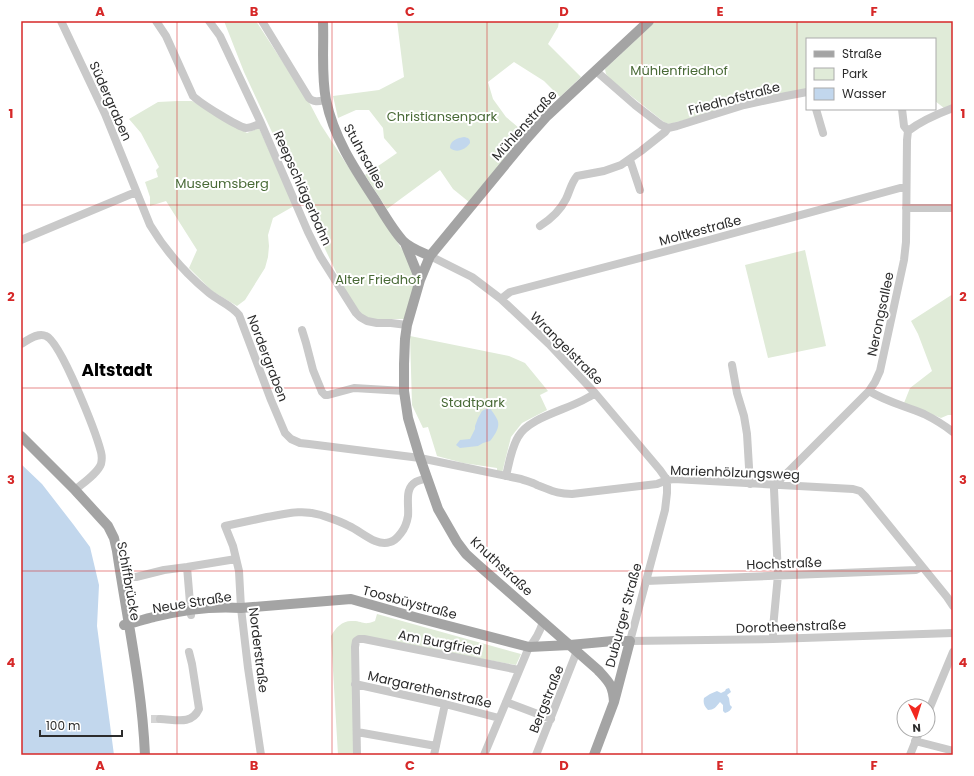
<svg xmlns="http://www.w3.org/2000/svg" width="974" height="776" font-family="Poppins,sans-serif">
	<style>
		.green { fill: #e0ebd8 }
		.water { fill: #c2d7ed }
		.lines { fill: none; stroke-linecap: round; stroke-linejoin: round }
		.minor-tunnel { stroke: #d5d5d5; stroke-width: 8; stroke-dasharray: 8 4; stroke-linecap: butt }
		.minor { stroke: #c9c9c9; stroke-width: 8 }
		.major { stroke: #a4a4a4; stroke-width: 10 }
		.grid { fill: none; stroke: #d62828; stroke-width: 1; stroke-opacity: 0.55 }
		.labels { text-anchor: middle; stroke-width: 4; stroke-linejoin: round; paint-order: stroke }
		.park-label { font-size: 13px; fill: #496a37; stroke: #fff }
		.street-label { font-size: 13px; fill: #2c2c2c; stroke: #fff }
		.district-label { font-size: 17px; font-weight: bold; fill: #000; stroke: #fff }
		.neatline { fill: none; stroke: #d62828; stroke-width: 1.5 }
		.grid-label { font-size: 13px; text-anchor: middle; font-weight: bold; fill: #d62828 }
	</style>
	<rect width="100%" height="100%" fill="#fff"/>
	<path class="green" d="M224,21H256L310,104L321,125L409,260L415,273V285L404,319H368L357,310L350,301L303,203L284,158L244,72Z
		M397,21H559L558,27L548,44L581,77L560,97L544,81L514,62L488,82L493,99L506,117L525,133L469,202L453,189L440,170L387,209L365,175L397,153L384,138L383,128L369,110H356L338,118L333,96L379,90L404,77Z
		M656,21H953V105L944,108L935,101V39H807V89L673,123L668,124L664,122L611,80L606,74L605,69Z
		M178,101H192L247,133L259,128L294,206L273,218L268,235L269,246L268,257L265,268L245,300L237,306L212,291L189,268L197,250L166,201L150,206V197L145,182L158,177L156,170L159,167L141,133L129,119L158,102Z
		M805,250L826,346L768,358L745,265Z
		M953,294V415H948L941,418L904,403L910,388L932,371L918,334L911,321Z
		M410,336L509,356L525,363L548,391L540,395L547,410L522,423L511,437L502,473L497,472V468L463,463L437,456L428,427L423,428L412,405Z
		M377,614L521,654L516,665L358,636L353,729V755H338L331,636C336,627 343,620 353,621C363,621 363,626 375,621Z"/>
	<path class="water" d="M464,137C468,138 470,138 470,143C466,149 457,154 450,148C450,140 458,138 464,137Z
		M489,407C492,411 495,415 497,419C501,426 495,435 490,441L483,443L478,446L460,448L456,445L460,440L470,439L475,429V426L478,418L482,411Z
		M21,464L42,484L73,524L90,547L99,585L97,626L114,755H21Z
		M729,688L731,692L727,695L729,698L730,705L732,707C731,710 729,712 725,713L723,711V705L720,702C716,707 714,710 708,710C704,706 703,703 704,698L710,694L717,691L721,693L725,691L726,689Z"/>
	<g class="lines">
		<path class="minor-tunnel" d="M151,719H160"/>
		<path class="minor" d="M61,21L105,114L150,225C165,250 186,274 209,293C219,301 231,305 239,315L271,400L285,433L291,439L300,443L309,444L420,458L521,479C526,481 532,482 537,485C551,490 556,494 572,494L657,484L667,480L674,479L853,489L860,491L865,496L947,597L953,606
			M156,21L166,36L193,96C200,103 238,127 246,128C251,128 257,125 261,123
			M209,21L220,36L261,123L308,232L320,256L349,302L356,313L360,317L367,321L377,323H391L407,325
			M262,21L309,98C314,103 320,101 326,100
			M596,71L635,105L661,125L668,128L677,126L744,105L786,96L807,92
			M816,109L823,133
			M908,131C921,121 937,114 953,108
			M630,160L640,190
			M906,208H953
			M540,226C551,219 560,211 566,199C570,191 571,183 577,176L604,171L621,165L641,151L665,132L668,128
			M21,240L136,192
			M430,256L472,277L501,299L549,344L595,393L660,470L667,480
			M501,299L510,292L705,241L900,188H906
			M302,330L306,343L313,370L322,392L325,395H328L354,388L404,391
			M21,344C28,340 38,332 46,336C61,342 96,433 101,452C102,456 102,460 101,464C98,473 83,483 75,490
			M732,365L737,393L744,416L747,434L750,484
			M869,391C887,402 905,406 924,414C934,419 944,425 953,432
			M506,476C509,464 511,449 518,437C530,415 575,409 595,393
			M667,480V493L665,510L630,641L773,639L953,633
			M187,567L191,615
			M136,577L164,570L187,567L236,559
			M646,581L916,570L922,567
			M773,639V628L778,575L774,489L775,485L869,391L875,382L880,371L904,260L906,242L907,140L908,131L904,126L902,109
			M355,684L445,704L499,718
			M506,702L551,719
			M928,712L953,652
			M160,719C174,719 191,726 199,709L192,664L189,652
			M357,732L436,746
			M915,741L950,750
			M261,755L248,668L241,608L239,571L233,546L225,526C239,523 253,520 267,517C285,514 302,509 321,515C330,518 340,521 349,526C361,531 376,547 390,542C395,541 398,537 401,533C405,528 407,522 408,516C409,506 405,491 413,484C416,480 422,480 427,478
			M357,755L355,647L356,641L359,639H364L519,670
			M434,755L445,704
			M484,755L529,647C536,640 540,631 543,622
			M536,755L577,651
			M910,755L920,730"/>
		<path class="major" d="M323,21C324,48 321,74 326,100C334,139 356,171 377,203C385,216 393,230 403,241C410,248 421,252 430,256
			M405,243L420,280
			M21,436L75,490L108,526L114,538L117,551C127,619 142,686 145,755
			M124,625C134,623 144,619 154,617C182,610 211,606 241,608L351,599L418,618L529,647L570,645L613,641H630L614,702L594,755
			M614,702C613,685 609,682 598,670L477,564L466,554L457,542L438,509L420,458L408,418L404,391V364L405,339L407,325L420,280L430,256L523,143L547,116L649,21"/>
	</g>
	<path class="grid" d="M177,21V755M332,21V755M487,21V755M642,21V755M797,21V755M21,205H953M21,388H953M21,571H953"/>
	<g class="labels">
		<g class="park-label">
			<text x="679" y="75">Mühlenfriedhof</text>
			<text x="442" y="121">Christiansenpark</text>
			<text x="222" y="188">Museumsberg</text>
			<text x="378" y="284">Alter Friedhof</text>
			<text x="473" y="407">Stadtpark</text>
		</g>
		<g class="street-label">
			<text transform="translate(734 98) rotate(-15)" y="5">Friedhofstraße</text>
			<text transform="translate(111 101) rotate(66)" y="5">Südergraben</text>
			<text transform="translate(524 125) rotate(-48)" y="5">Mühlenstraße</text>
			<text transform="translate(365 156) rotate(61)" y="5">Stuhrsallee</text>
			<text transform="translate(303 188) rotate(66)" y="5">Reepschlägerbahn</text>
			<text transform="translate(700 230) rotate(-15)" y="5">Moltkestraße</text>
			<text transform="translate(880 314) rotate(-78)" y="5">Nerongsallee</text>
			<text transform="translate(567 348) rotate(45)" y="5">Wrangelstraße</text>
			<text transform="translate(268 358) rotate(69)" y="5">Nordergraben</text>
			<text transform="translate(735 472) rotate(2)" y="5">Marienhölzungsweg</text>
			<text transform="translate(784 563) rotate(-2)" y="5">Hochstraße</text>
			<text transform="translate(502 566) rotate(43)" y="5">Knuthstraße</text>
			<text transform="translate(129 581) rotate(80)" y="5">Schiffbrücke</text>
			<text transform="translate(192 602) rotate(-9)" y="5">Neue Straße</text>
			<text transform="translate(410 602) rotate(15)" y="5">Toosbüystraße</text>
			<text transform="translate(623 615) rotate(-75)" y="5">Duburger Straße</text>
			<text transform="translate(791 626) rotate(-2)" y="5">Dorotheenstraße</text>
			<text transform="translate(440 642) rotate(11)" y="5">Am Burgfried</text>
			<text transform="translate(259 650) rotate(83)" y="5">Norderstraße</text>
			<text transform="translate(430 689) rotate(13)" y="5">Margarethenstraße</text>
			<text transform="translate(546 699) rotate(-68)" y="5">Bergstraße</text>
		</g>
		<g class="district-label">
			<text x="117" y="376">Altstadt</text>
		</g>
	</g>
	<rect width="974" height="776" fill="none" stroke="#ffffff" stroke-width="44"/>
	<rect x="806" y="38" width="130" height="72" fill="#ffffff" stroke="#ababab"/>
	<rect x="814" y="51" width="20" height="6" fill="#a4a4a4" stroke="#ababab"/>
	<text x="842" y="58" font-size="12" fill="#2c2c2c">Straße</text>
	<rect x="814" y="68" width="20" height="12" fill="#e0ebd8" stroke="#ababab"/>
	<text x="842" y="78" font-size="12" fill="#2c2c2c">Park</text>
	<rect x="814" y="88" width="20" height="12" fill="#c2d7ed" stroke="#ababab"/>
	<text x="842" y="98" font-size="12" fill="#2c2c2c">Wasser</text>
	<g transform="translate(916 718) rotate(176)"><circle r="19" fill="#ffffff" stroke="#ababab"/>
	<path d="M0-3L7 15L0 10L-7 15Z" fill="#f2281f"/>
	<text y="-6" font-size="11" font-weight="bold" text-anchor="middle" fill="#2c2c2c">N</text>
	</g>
	<path d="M40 730v6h82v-6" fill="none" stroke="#2c2c2c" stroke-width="2"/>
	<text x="46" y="730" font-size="12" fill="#2c2c2c" stroke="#ffffff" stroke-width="3" paint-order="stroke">100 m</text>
	<rect x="22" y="22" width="930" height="732" class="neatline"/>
	<g class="grid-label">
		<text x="100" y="16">A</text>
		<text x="254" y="16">B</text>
		<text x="410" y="16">C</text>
		<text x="564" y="16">D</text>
		<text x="720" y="16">E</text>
		<text x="874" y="16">F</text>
		<text x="11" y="118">1</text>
		<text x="963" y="118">1</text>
		<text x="11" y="301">2</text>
		<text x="963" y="301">2</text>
		<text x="11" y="484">3</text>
		<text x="963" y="484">3</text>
		<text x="11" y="667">4</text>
		<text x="963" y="667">4</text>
		<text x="100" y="770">A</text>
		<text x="254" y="770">B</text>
		<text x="410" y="770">C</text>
		<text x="564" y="770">D</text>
		<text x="720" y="770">E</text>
		<text x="874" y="770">F</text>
	</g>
</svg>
